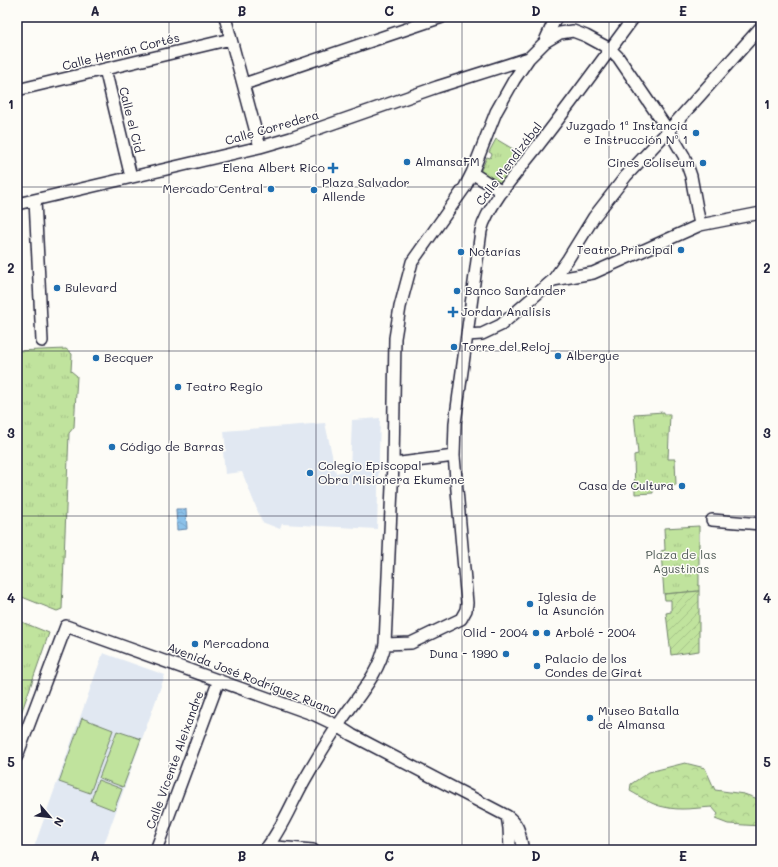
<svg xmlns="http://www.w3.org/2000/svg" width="778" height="867" font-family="Mali,sans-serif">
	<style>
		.built { fill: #e1e8f2 }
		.forest { fill: url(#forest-crowns); stroke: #71826c }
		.park { fill: url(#park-tufts); stroke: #71826c }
		.garden { fill: url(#garden-furrows); stroke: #71826c }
		.pitch { fill: #c0e39d; stroke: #71826c }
		.water { fill: url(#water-waves); stroke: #6282a4 }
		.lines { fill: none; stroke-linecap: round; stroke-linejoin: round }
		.minor-casing { stroke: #22223b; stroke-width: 14 }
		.minor { stroke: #fdfcf7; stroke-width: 11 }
		.grid { fill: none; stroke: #22223b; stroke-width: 1; stroke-opacity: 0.55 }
		.poi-dot { fill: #1f6fb2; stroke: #fdfcf7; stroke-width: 1.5 }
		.labels { text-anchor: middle; stroke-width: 3; stroke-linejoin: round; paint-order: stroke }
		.street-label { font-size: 12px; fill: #22223b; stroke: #fdfcf7 }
		.poi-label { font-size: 12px; fill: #22223b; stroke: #fdfcf7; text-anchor: start }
		.park-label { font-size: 12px; fill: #515c58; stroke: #fdfcf7 }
		.neatline { fill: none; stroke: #22223b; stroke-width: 1.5 }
		.grid-label { font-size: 13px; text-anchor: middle; font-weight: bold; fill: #22223b }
	</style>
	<defs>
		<pattern id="forest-crowns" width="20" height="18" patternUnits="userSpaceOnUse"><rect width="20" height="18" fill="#c0e39d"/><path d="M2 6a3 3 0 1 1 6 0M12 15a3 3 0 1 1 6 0" fill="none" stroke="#a5c288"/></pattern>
		<pattern id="park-tufts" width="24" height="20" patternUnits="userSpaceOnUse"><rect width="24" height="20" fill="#c0e39d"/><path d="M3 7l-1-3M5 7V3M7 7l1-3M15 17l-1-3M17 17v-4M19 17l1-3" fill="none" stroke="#a5c288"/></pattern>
		<pattern id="garden-furrows" width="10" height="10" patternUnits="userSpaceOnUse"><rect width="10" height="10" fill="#c0e39d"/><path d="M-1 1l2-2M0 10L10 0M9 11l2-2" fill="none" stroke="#a5c288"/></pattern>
		<pattern id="water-waves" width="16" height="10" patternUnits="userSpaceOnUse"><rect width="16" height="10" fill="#8cc2ea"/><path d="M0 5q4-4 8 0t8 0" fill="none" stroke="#78a6ca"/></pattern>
	</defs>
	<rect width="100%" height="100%" fill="#fdfcf7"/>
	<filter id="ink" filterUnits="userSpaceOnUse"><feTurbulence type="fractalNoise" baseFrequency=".025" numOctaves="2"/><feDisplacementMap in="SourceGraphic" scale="8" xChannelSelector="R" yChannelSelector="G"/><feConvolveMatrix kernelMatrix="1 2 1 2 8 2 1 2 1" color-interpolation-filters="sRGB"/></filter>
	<g filter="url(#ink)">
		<path class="built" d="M380,418L377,529L282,524L280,529L262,522L242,472L225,474L223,452L226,451L224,431L325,423L336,473L350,470L352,420Z
			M103,653L165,675L102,850H33Z"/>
		<path class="forest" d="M685,763L705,768L715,790L744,794L761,800V826L728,824L715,819L718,814L712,807C696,808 680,811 664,807C652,805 641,797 630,791L631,784L649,772Z"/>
		<path class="park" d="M496,139L523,155L499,185L480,172L487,157L490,158L492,154L489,152Z
			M66,349L72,354L71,371L77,376L74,427L69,433L62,609L57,611L17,595V351Z
			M664,412V414H670L668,459H675L676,485L653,486V493L635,494L634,455L638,454L634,414Z
			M699,526V591L664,594L661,551L665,550L664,528Z
			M17,620L49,633L17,725Z"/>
		<path class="garden" d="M699,591V651L671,655L666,613L671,612V600H665L664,594Z"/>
		<path class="pitch" d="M82,718L113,730L90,793L59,782Z
			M117,731L141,739L123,787L99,778Z
			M98,780L122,789L114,810L91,801Z"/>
		<path class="water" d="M176,509H186L187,529L177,530Z"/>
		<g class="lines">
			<defs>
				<path id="minor" d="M225,17L260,147
					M545,41L556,17
					M105,69L131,177
					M244,84L442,17
					M17,90L231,39
					M472,173L502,192
					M35,200L42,341
					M17,204L260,147L291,138L437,87L529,58
					M553,280L593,273L700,225L761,213
					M467,335L482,334L501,325L553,280L568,259L594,217L626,176L669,130L761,27
					M393,464L454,456
					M712,520L761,524
					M385,644L411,643L461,619L466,610L467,603L454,456L455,423L481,231C488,203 522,167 540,143C572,102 603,59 634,17
					M17,756L66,626L315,715L338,726L352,735L507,816C521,826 519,835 523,850
					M507,816L509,828L510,850
					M266,848L276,847L313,850
					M156,850L219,680
					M265,850C282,829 291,804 304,781C316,760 329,738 343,718C359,695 380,672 385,644L393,464L395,338L400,307L412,262L465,187L472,173L496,112L514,80L529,58L545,42L560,33L573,31L586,36L610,49L618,57L674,139L684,156L691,176L700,225"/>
			</defs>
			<use href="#minor" class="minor-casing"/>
			<use href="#minor" class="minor"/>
		</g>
	</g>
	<path class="grid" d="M169,17V850M316,17V850M462,17V850M609,17V850M17,187H761M17,351H761M17,516H761M17,680H761"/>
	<g class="poi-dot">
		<circle cx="696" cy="133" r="4"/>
		<circle cx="407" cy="162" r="4"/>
		<circle cx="703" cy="163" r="4"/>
		<path d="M331 162h4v4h4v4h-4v4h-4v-4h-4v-4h4z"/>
		<circle cx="271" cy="189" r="4"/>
		<circle cx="314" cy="190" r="4"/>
		<circle cx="681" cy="250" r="4"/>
		<circle cx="461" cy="252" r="4"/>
		<circle cx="57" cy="288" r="4"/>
		<circle cx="457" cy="291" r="4"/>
		<path d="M451 306h4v4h4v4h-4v4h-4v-4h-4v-4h4z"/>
		<circle cx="454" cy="347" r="4"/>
		<circle cx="558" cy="356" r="4"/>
		<circle cx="96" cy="358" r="4"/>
		<circle cx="178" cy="387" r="4"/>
		<circle cx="112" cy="447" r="4"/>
		<circle cx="310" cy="473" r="4"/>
		<circle cx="682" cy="486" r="4"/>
		<circle cx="530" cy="604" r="4"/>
		<circle cx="536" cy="633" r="4"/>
		<circle cx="547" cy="633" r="4"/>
		<circle cx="195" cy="644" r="4"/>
		<circle cx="506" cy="654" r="4"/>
		<circle cx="537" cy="666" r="4"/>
		<circle cx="590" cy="718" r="4"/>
	</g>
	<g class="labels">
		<g class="street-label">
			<text transform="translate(121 52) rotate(-14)" y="4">Calle Hernán Cortés</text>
			<text transform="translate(131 120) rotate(76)" y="4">Calle el Cid</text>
			<text transform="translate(272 128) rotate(-16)" y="4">Calle Corredera</text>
			<text transform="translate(509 164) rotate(-53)" y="4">Calle Mendizábal</text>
			<text transform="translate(252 679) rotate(21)" y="4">Avenida José Rodríguez Ruano</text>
			<text transform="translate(175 760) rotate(-70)" y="4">Calle Vicente Aleixandre</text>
		</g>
		<g class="poi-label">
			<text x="688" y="130" text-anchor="end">Juzgado 1ª Instancia<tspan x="688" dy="14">e Instrucción Nº 1</tspan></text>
			<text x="415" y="166">AlmansaFM</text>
			<text x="695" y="167" text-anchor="end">Cines Coliseum</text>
			<text x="325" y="172" text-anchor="end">Elena Albert Rico</text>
			<text x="322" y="187">Plaza Salvador<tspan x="322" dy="14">Allende</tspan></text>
			<text x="263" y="193" text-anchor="end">Mercado Central</text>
			<text x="673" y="254" text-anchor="end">Teatro Principal</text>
			<text x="469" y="256">Notarías</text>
			<text x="65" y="292">Bulevard</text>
			<text x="465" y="295">Banco Santander</text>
			<text x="461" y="316">Jordan Analisis</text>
			<text x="462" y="351">Torre del Reloj</text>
			<text x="566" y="360">Albergue</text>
			<text x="104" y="362">Becquer</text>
			<text x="186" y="391">Teatro Regio</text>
			<text x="120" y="451">Código de Barras</text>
			<text x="318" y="470">Colegio Episcopal<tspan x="318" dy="14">Obra Misionera Ekumene</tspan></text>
			<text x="674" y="490" text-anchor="end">Casa de Cultura</text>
			<text x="538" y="601">Iglesia de<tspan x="538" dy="14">la Asunción</tspan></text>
			<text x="528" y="637" text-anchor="end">Olid - 2004</text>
			<text x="555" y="637">Arbolé - 2004</text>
			<text x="203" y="648">Mercadona</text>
			<text x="498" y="658" text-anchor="end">Duna - 1990</text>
			<text x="545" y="663">Palacio de los<tspan x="545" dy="14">Condes de Girat</tspan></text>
			<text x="598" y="715">Museo Batalla<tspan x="598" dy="14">de Almansa</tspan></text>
		</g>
		<g class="park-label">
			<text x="681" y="559">Plaza de las<tspan x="681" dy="14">Agustinas</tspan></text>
		</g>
	</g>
	<rect width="778" height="867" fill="none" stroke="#fdfcf7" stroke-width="44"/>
	<g transform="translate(50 817) rotate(118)" stroke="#fdfcf7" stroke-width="3" paint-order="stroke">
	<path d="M0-3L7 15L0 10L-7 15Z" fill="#22223b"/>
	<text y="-6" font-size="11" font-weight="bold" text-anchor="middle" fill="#22223b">N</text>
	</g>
	<rect x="22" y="22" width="734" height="823" class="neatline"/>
	<g class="grid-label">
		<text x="95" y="16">A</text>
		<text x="242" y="16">B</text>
		<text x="389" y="16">C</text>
		<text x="536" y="16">D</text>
		<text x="683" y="16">E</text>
		<text x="11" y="109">1</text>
		<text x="767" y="109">1</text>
		<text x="11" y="273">2</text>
		<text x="767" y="273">2</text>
		<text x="11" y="438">3</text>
		<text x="767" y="438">3</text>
		<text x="11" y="603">4</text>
		<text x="767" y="603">4</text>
		<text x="11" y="767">5</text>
		<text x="767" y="767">5</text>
		<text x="95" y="861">A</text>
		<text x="242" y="861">B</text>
		<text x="389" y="861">C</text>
		<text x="536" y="861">D</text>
		<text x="683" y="861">E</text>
	</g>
</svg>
